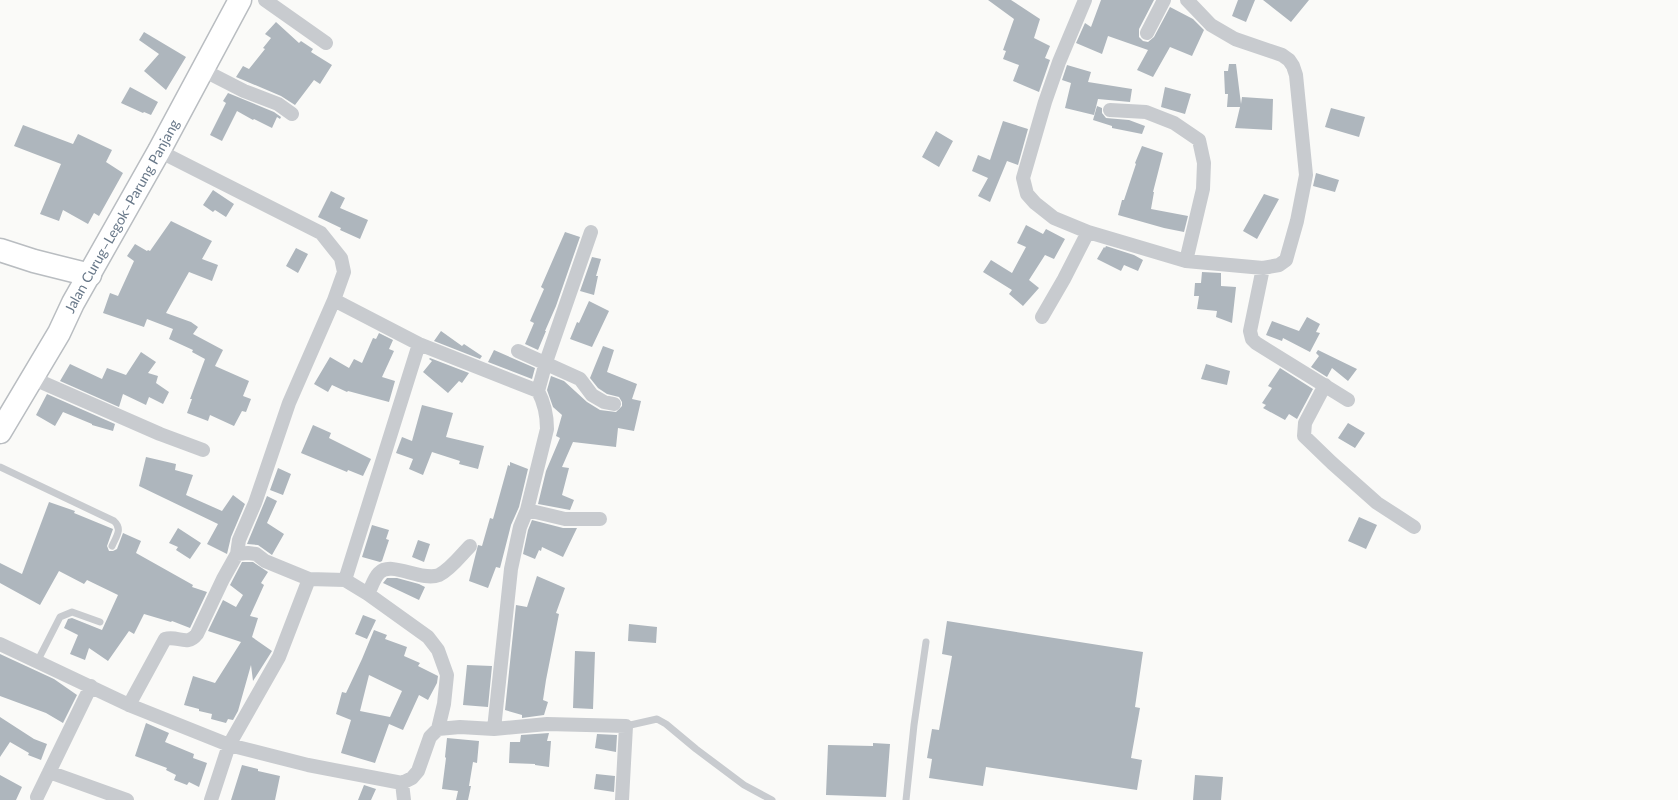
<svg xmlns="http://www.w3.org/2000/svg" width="1678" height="800" font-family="Lato,sans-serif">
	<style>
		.building { fill: #aeb6bd; fill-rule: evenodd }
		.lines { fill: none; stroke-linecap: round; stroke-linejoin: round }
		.primary-casing { stroke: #b9bdc1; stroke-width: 25 }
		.lane { stroke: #c8cbcf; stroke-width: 7 }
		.street { stroke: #c8cbcf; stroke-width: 14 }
		.primary { stroke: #fff; stroke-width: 22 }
		.labels { text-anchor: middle; stroke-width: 5; stroke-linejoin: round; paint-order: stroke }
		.street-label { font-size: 14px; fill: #687889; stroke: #fff }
	</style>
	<rect width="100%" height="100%" fill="#fafaf8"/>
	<path class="building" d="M988,0H1011L1040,19L1034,38L1050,46L1045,58L1050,60L1039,92L1013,81L1019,65L1003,59L1006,51L1003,50L1014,19Z
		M1101,0H1154L1139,29V37L1143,41L1148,42L1154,37L1170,7L1193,19L1204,30L1192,56L1170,47L1153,77L1137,70L1148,50L1108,36L1102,54L1076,43L1085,23L1091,27Z
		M1238,0H1255L1246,22L1232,16Z
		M1263,0H1309L1291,22Z
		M276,22L299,43L301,41L313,49L311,52L332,65L320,84L314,80L295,105L281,96L236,77L243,66L249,69L265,49L263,48L271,38L265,34Z
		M144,32L186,57L166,90L144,71L159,54L139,40Z
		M1229,64H1236L1241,104L1242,97L1273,99L1272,130L1235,128L1240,107H1227L1228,94H1225L1224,71H1228Z
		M1067,65L1091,72L1088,82L1132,89L1130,102L1098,99L1094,115L1065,108L1071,83L1062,80Z
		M130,87L158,102L151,115L144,112L143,113L121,103Z
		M1165,87L1191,94L1185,114L1161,107Z
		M228,93L274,112L281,117L280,119L277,117L272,128L254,119L253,120L237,111L222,141L210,135L226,103L223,101Z
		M1097,106L1102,108V113L1106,118L1129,120L1145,126L1142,134L1112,128V126L1093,120Z
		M1331,108L1365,117L1359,137L1325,127Z
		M1003,121L1028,129L1018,165L1007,161L990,202L978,196L988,178L972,171L978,155L990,160Z
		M23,125L73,144L78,134L112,150L106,162L123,173L99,216L94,213L88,224L63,210L59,221L40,214L61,164L14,146Z
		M936,131L953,141L939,167L922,157Z
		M1142,146L1163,153L1153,192H1154L1151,209L1188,216L1184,232L1164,228L1118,215L1122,200H1124L1136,164L1135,163Z
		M1316,173L1339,180L1335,192L1313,186Z
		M213,190L234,204L226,217L215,210L213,212L203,205Z
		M331,191L345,198L340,208L368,220L360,239L340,230L341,228L318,217Z
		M1264,194L1279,199L1257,239L1243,231Z
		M171,221L212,241L202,259L218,265L212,281L189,272L166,313L191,322L198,327L193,334L223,350L215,366L249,381L243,396L251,399L246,412L242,411L234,426L210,415L208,421L187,413L192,399H190L205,359L192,352L193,350L169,339L173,329L147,319L144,327L103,313L110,293L118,296L134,261L127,256L135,244L147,251L148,250L150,251Z
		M1026,225L1043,234L1046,229L1065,239L1054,259L1045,255L1029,280L1039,288L1023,306L1009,294L1012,290L983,272L991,260L1012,273L1026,247L1017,243Z
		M565,232L580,237L556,306L545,331H546L538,350L525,344L534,323L530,321L544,289L541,287Z
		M1106,246L1134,255L1143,260L1138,271L1124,265L1121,271L1097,259L1104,247L1105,248Z
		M296,248L308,254L298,273L286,266Z
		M592,257L601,259L596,276H598L594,295L580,291Z
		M1202,272L1221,273V286L1236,287L1232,323L1216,317L1217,311L1197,309L1199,296H1194L1195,283H1201Z
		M589,301L609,311L592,347L570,339L577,322L579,323Z
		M1307,317L1320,324L1316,332L1320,333L1310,352L1283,338L1282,341L1266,335L1272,321L1299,331Z
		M441,331L462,346L464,344L482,356L480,359L434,341Z
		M379,333L393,340L389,349L394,351L382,377L395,381L389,402L348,391L347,392L332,385L328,392L314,384L330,357L349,368L354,359L362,363L373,338L376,339Z
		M603,346L614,350L607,372L637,384L632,399L641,401L634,431L618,428L616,447L573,442L562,467L569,468L562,495L574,500L570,510L538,504L546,471L560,438L556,436L562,415L553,407L547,390L551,376L564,381L587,402L600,410L616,412L622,406V402L619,397L607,394L598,388L590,378Z
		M494,350L535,368L532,379L488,362Z
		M1318,350L1357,369L1348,381L1332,368L1327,377L1311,367L1319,356L1316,353Z
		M141,352L156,362L148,373L158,376L156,383L169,392L163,404L149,397L146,405L123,394L119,407L60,381L70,364L102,379L107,368L126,375Z
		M430,358L469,373L462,383L459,381L448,393L423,372L432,361L429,359Z
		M1206,364L1230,371L1227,385L1201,379Z
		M1280,368L1313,389L1297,419L1289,414L1285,420L1263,408L1266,405L1262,403L1272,388L1268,386Z
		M47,394L115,424L113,431L92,425V424L63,412L55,426L36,415Z
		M422,405L453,413L446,437L484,446L478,469L459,464L460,461L432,452L423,475L409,469L413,459L396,453L402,437L412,441Z
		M1348,423L1365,433L1355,448L1338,438Z
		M313,425L331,433L329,438L371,459L363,476L348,470L347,472L301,453Z
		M146,457L176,464L175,470L193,475L186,495L222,511L233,495L245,504L231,537L227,554L207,544L218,524L139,486Z
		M510,462L528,469L519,507L511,525L500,568L496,567L488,588L469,581L478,545L482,546L490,518L493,519L508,465L510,466Z
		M278,468L291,474L283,495L270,490Z
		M267,496L277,501L267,523L284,534L272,555L258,545L247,544Z
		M49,502L75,511L74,513L113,529L107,546L109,551H113L117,549L123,533L141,541L136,553L193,585L192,587L207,592L190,628L172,621L171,622L144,614L134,634L129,631L108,661L89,648L85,660L70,654L78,635L64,628L68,619L72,618L102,630L118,595L87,580L84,584L59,571L40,605L0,583V563L22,574Z
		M1359,517L1377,525L1366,549L1348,541Z
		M532,520L563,528H577L563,557L542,547L541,551L539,550L535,559L523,554L528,530Z
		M372,525L389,530L386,539L389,540L382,561L380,562L362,557Z
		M178,528L201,543L190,559L176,550L178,547L169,543Z
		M418,540L430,544L424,562L412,557Z
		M242,562H253L268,572L261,583L264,585L250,616L258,618L252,637L272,651L253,681L251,665L238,711L233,720L228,719L226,723L211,719L212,714L199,711V709L184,705L193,676L215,683L241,642L208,631L223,600L236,607L243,595L230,585Z
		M537,576L565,588L556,613L559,614L546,680L543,700L548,702L544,715L522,718V715L505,710L516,605L527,607Z
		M387,578H397L419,584L425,587L419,600L383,583Z
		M363,615L376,620L367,639L355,634Z
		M947,621L1143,652L1135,707L1140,708L1131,758L1142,760L1137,790L986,767L983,786L929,778L932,759L927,758L932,729L939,730L952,656L942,654Z
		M629,624L657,627L656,643L628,641Z
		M374,630L387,635L385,639L407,647L404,656L420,663L418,666L438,676L437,683L428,700L419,695L403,730L389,724L375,763L341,753L351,720L336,714L342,692L346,693L362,659ZM369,675L402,691L390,717L360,711Z
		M575,651L595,652L593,709L573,708Z
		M0,654L54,679L77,695L63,723L46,713L0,696Z
		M467,665L492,666L488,707L463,705Z
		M0,717L34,739L47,744L41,760L28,755L29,753L10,742L0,757Z
		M146,723L169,733L165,742L194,754L193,758L207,763L199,787L189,782L187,785L174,780L176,775L166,770L167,768L135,756Z
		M549,733L547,741H551L549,767L535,765V764L509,763L510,742H520L521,735Z
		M597,734L617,735L616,752L595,748Z
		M447,738L479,741L477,763L473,762L469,786H471L468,800H456L458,791L442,789L446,758L445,757Z
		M873,743L890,744L886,797L826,795L828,745L873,746Z
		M242,765L258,769V771L280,776L275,800H231Z
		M596,774L615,776L614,792L594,789Z
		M0,775L22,787L16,800H0Z
		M1195,775L1223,777L1221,800H1193Z
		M364,785L376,789L371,800H358Z"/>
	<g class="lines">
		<defs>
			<g id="primary">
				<path d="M0,250L34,261L90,275"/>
				<path id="s1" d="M0,432L59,333L73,303L159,151L240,0"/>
			</g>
		</defs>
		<use href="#primary" class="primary-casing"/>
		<path class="lane" d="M0,467L114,521C123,529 116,537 112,546
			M37,662L60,617L72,612L100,622
			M626,726L657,719L666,724L696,749L744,785L772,800
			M906,800L914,725L926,642"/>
		<path class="street" d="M265,0L326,43
			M1085,0L1059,62L1045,102L1023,178L1027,194L1035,203L1054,218L1088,232L1186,261L1263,268L1279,265L1286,260L1297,221L1306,175L1296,75L1293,66L1289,60L1282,55L1235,39L1211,25L1187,0
			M1147,33L1164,0
			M203,70L244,91L278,104L292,114
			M1110,110L1146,112L1174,123L1199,140L1204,163L1203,189L1186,261
			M159,151L321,233L341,258L344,272L334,300L289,403L255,503L239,540L237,554L248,553L256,554L265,561L309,579L345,580L368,594L428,637L438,650L447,675L444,704L438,729
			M1263,268L1250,331L1252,339L1256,343L1348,400
			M334,300L419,344L538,391C545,404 547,415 547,429L527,510L520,527L511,569L494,729
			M1042,317L1064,279L1088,232
			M518,351L580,379L592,395L604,402L614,404
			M32,378L160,434L203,450
			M1325,385L1305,423L1304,436L1332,463L1377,503L1414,527
			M538,391L546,362L591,232
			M527,510L565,519H600
			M345,580L419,344
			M368,594C371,588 374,578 379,573C391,560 421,582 439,575C451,569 461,555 470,546
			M0,644L129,705L229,745L308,765L402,783L412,778L418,771L430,737L438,729L460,727L494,729L547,724L626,726L622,800
			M129,705L165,639C178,635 187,647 197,634L223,579L237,554
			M49,772L127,800
			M402,783L404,800
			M37,797L91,686
			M211,800L229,745L279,657L309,579"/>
		<use href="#primary" class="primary"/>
	</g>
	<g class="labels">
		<g class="street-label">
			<text dy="5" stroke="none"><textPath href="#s1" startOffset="248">Jalan Curug–Legok–Parung Panjang</textPath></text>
		</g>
	</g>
</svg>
